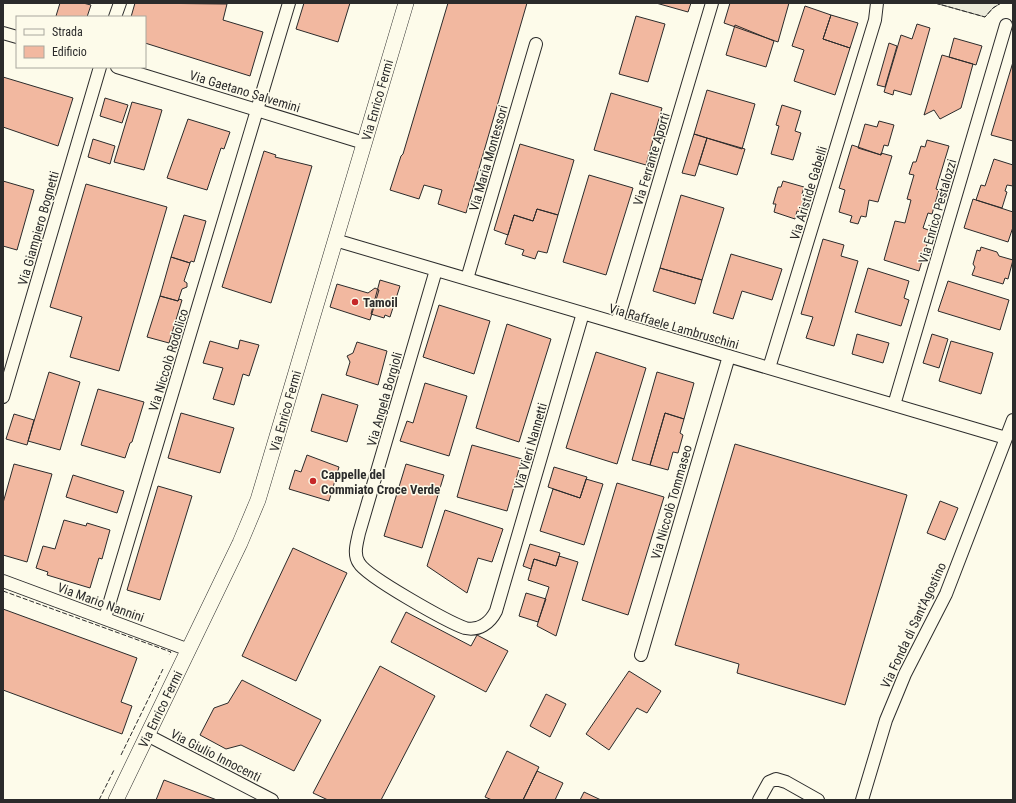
<svg xmlns="http://www.w3.org/2000/svg" width="1016" height="803" font-family="'Roboto Condensed',sans-serif">
	<style>
		.green { fill: #ecebdb; stroke: #74746e }
		.building { fill: #f2b8a0; stroke: #2b2b2b }
		.lines { fill: none; stroke-linecap: round; stroke-linejoin: round }
		.minor-casing { stroke: #2b2b2b; stroke-width: 14 }
		.tertiary-casing { stroke: #2b2b2b; stroke-width: 16 }
		.minor { stroke: #fdfbea; stroke-width: 12 }
		.tertiary { stroke: #fdfbea; stroke-width: 15 }
		.fence { stroke: #2b2b2b; stroke-width: 1; stroke-dasharray: 5 2; stroke-linecap: butt }
		.poi-dot { fill: #c62828; stroke: #fdfbea; stroke-width: 1.5 }
		.labels { text-anchor: middle; stroke-width: 3; stroke-linejoin: round; paint-order: stroke }
		.street-label { font-size: 13px; fill: #2b2b2b; stroke: #fdfbea }
		.poi-label { font-size: 13px; font-weight: bold; fill: #2b2b2b; stroke: #fdfbea; text-anchor: start }
	</style>
	<rect width="100%" height="100%" fill="#fdfbea"/>
	<path class="green" d="M935,3H1001L993,8L985,17Z"/>
	<path class="building" d="M60,3H83L91,5L87,17H58L56,16Z
		M135,3L227,4L223,20L263,32L250,76L145,43V17H131Z
		M304,3H350L338,42L296,29Z
		M448,3H527L466,213L438,204L442,190L424,185L419,199L390,190L401,156L403,154Z
		M656,3H691L688,12Z
		M730,3H789L778,42L724,23Z
		M805,6L831,15L823,39L850,48L835,95L794,81L804,50L792,46Z
		M831,15L858,23L850,48L823,39Z
		M636,16L665,24L648,82L619,74Z
		M917,24L930,28L911,95L894,90L893,95L884,92L901,35L912,39Z
		M735,25L774,41L766,67L726,55Z
		M954,38L982,46L976,65L949,57Z
		M889,43L897,46L885,87L877,85Z
		M942,55L973,64L961,108L940,119L934,110L924,115Z
		M1013,62V141L991,135Z
		M3,77L73,98L58,146L3,127Z
		M707,90L755,104L742,149L694,134Z
		M611,93L662,108L646,165L594,150Z
		M105,98L128,105L122,123L100,116Z
		M132,102L162,110L144,170L114,162Z
		M782,105L801,111L795,131L801,133L793,160L771,154L779,126L776,125Z
		M188,119L230,132L224,149L221,148L207,190L167,178Z
		M879,121L894,125L888,146L884,145L881,155L858,148L865,124L877,127Z
		M694,134L707,138L695,176L682,173Z
		M707,138L745,149L737,175L699,164Z
		M93,139L115,146L110,164L88,157Z
		M927,140L949,146L936,189L939,190L932,214L928,213L923,228L931,231L919,271L884,260L895,221L905,223L911,200L907,199L914,175L909,174L913,162H916L921,146L925,147Z
		M520,144L574,160L558,215L537,209L533,221L514,215L508,235L494,230Z
		M852,145L881,155V153L892,156L878,202L869,200L866,217L861,216L858,224L850,222L852,216L839,212L845,190L839,188Z
		M264,151L276,155L275,157L312,166L271,303L222,287Z
		M994,159L1013,165V186L1007,185L1005,191L1007,192L1002,208L976,200L981,185L985,186Z
		M589,175L633,188L606,275L563,262Z
		M3,181L34,190L17,250L3,246Z
		M783,181L804,187L802,194L805,195L800,212L797,211L795,219L774,212L776,204H773L778,187H781Z
		M86,184L167,207L119,371L70,357L82,317L50,307Z
		M681,195L724,208L702,280L660,268Z
		M973,199L1013,212V227L1008,242L964,228Z
		M537,209L558,215L547,253L538,251L535,259L522,255L524,250L505,244L514,215L533,221Z
		M184,215L206,221L194,262L191,261L190,263L171,257Z
		M823,239L844,245L841,256L858,261L834,346L806,338L813,317L801,314Z
		M981,247L997,252L999,256L1013,260L1008,279L1005,278L1003,284L972,275L975,267L973,264L977,250L980,251Z
		M731,254L782,269L772,300L742,291L733,319L713,313Z
		M171,257L190,263L184,281L187,283V287L182,289L178,301L160,296Z
		M660,268L702,280L695,304L653,291Z
		M868,268L909,281L904,298L909,300L901,326L855,312Z
		M380,280L400,286L390,317L385,315L384,318L371,314Z
		M948,281L1009,300L1000,330L938,311Z
		M337,284L368,293L375,288L379,290L370,320L330,307Z
		M160,296L178,301L179,299L182,300L169,343L147,337Z
		M439,305L490,321L474,374L423,357Z
		M507,324L551,339L519,442L476,428Z
		M857,334L889,343L883,363L852,354Z
		M932,334L948,339L939,368L923,363Z
		M240,340L259,345L249,376L243,374L234,405L213,399L223,368L203,363L210,341L238,349Z
		M951,341L993,353L981,394L939,381Z
		M357,342L387,351L378,385L346,375L350,362L347,356L353,353Z
		M596,352L646,368L617,464L566,448Z
		M49,372L80,382L60,450L28,441Z
		M657,372L694,383L684,419L665,413L650,465L632,460Z
		M425,383L467,396L449,456L400,441L407,421L413,423Z
		M98,389L144,402L132,442L130,443L125,458L81,445Z
		M322,394L358,405L347,442L311,431Z
		M181,413L234,428L220,473L168,458Z
		M665,413L684,419L680,433L683,435L678,453L673,452L668,470L650,465Z
		M14,414L34,420L27,445L6,439Z
		M735,444L907,495L845,705L737,673L739,664L675,645Z
		M472,445L522,459L507,511L457,497Z
		M307,455L339,467L329,501L289,489L295,470L301,472Z
		M14,464L52,474L27,562L3,555V503Z
		M406,464L444,475L422,548L384,536Z
		M554,467L587,477L580,498L548,487Z
		M73,475L124,491L117,513L66,497Z
		M586,479L603,484L584,545L540,531L553,489L580,498Z
		M617,483L664,497L628,615L582,600Z
		M158,486L192,496L160,600L127,590Z
		M940,501L958,508L945,540L927,533Z
		M445,510L503,529L492,562L478,558L467,593L427,566Z
		M64,520L86,526L87,523L110,530L102,559L99,558L90,588L47,575L48,572L36,568L43,546L55,549Z
		M530,544L560,553L556,566L534,559L531,569L523,566Z
		M293,548L347,573L296,681L242,656Z
		M559,556L578,562L556,636L537,626L549,587L528,580L534,559L556,566Z
		M526,593L546,599L538,622L519,616Z
		M3,609L137,658L121,702L132,706L122,734L3,690Z
		M406,612L471,646L477,635L508,651L486,692L391,642Z
		M380,666L435,696L381,800H328L313,793Z
		M629,671L661,691L647,713L637,708L609,750L586,734Z
		M242,680L321,720L294,771L241,745L226,749L200,735L214,708L228,703Z
		M546,694L566,704L550,737L530,726Z
		M507,751L539,767L523,800H492L485,797Z
		M537,771L563,783L555,800H523Z
		M164,780L217,800H156Z
		M584,792L601,800H580Z"/>
	<g class="lines">
		<defs>
			<path id="minor" d="M115,17L120,3
				M3,33L17,37
				M117,67L364,143
				M335,240L1006,438
				M436,270L359,533C357,543 353,554 359,563C367,577 448,622 465,628C479,631 490,623 496,611L583,313
				M467,279L536,44
				M617,323L712,3
				M769,368L875,20L877,3
				M3,397L100,67
				M894,405L1006,25
				M3,581L189,650
				M105,618L289,3
				M641,655L729,356
				M147,735L272,800
				M759,800L769,782L776,779L786,782L818,800
				M862,800L886,720L896,696L905,674L946,594L1013,420"/>
			<path id="tertiary" d="M116,800L240,543L258,500L406,3"/>
		</defs>
		<use href="#minor" class="minor-casing"/>
		<use href="#tertiary" class="tertiary-casing"/>
		<use href="#minor" class="minor"/>
		<use href="#tertiary" class="tertiary"/>
		<path class="fence" d="M935,3L985,17L993,8L1001,3
			M3,591L171,652L169,655
			M121,755L163,669
			M99,800L114,770"/>
	</g>
	<g class="poi-dot">
		<circle cx="355" cy="302" r="4"/>
		<circle cx="313" cy="481" r="4"/>
	</g>
	<g class="labels">
		<g class="street-label">
			<text transform="translate(245 91) rotate(17)" y="5">Via Gaetano Salvemini</text>
			<text transform="translate(377 100) rotate(-74)" y="5">Via Enrico Fermi</text>
			<text transform="translate(488 158) rotate(-74)" y="5">Via Maria Montessori</text>
			<text transform="translate(651 159) rotate(-73)" y="5">Via Ferrante Aporti</text>
			<text transform="translate(808 193) rotate(-73)" y="5">Via Aristide Gabelli</text>
			<text transform="translate(937 211) rotate(-74)" y="5">Via Enrico Pestalozzi</text>
			<text transform="translate(38 228) rotate(-74)" y="5">Via Giampiero Bognetti</text>
			<text transform="translate(674 326) rotate(16)" y="5">Via Raffaele Lambruschini</text>
			<text transform="translate(168 360) rotate(-73)" y="5">Via Niccolò Rodolico</text>
			<text transform="translate(384 399) rotate(-74)" y="5">Via Angela Borgioli</text>
			<text transform="translate(285 411) rotate(-74)" y="5">Via Enrico Fermi</text>
			<text transform="translate(530 446) rotate(-74)" y="5">Via Vieri Nannetti</text>
			<text transform="translate(671 502) rotate(-74)" y="5">Via Niccolò Tommaseo</text>
			<text transform="translate(101 602) rotate(20)" y="5">Via Mario Nannini</text>
			<text transform="translate(913 625) rotate(-65)" y="5">Via Fonda di Sant'Agostino</text>
			<text transform="translate(160 709) rotate(-64)" y="5">Via Enrico Fermi</text>
			<text transform="translate(216 755) rotate(27)" y="5">Via Giulio Innocenti</text>
		</g>
		<g class="poi-label">
			<text x="363" y="307">Tamoil</text>
			<text x="321" y="479">Cappelle del<tspan x="321" dy="15">Commiato Croce Verde</tspan></text>
		</g>
	</g>
	<rect width="1016" height="803" fill="none" stroke="#2b2b2b" stroke-width="8"/>
	<rect x="16" y="16" width="130" height="52" fill="#fdfbea" stroke="#a9a89e"/>
	<rect x="24" y="29" width="20" height="6" fill="#fdfbea" stroke="#a9a89e"/>
	<text x="52" y="36" font-size="12" fill="#2b2b2b">Strada</text>
	<rect x="24" y="46" width="20" height="12" fill="#f2b8a0" stroke="#a9a89e"/>
	<text x="52" y="56" font-size="12" fill="#2b2b2b">Edificio</text>
</svg>
